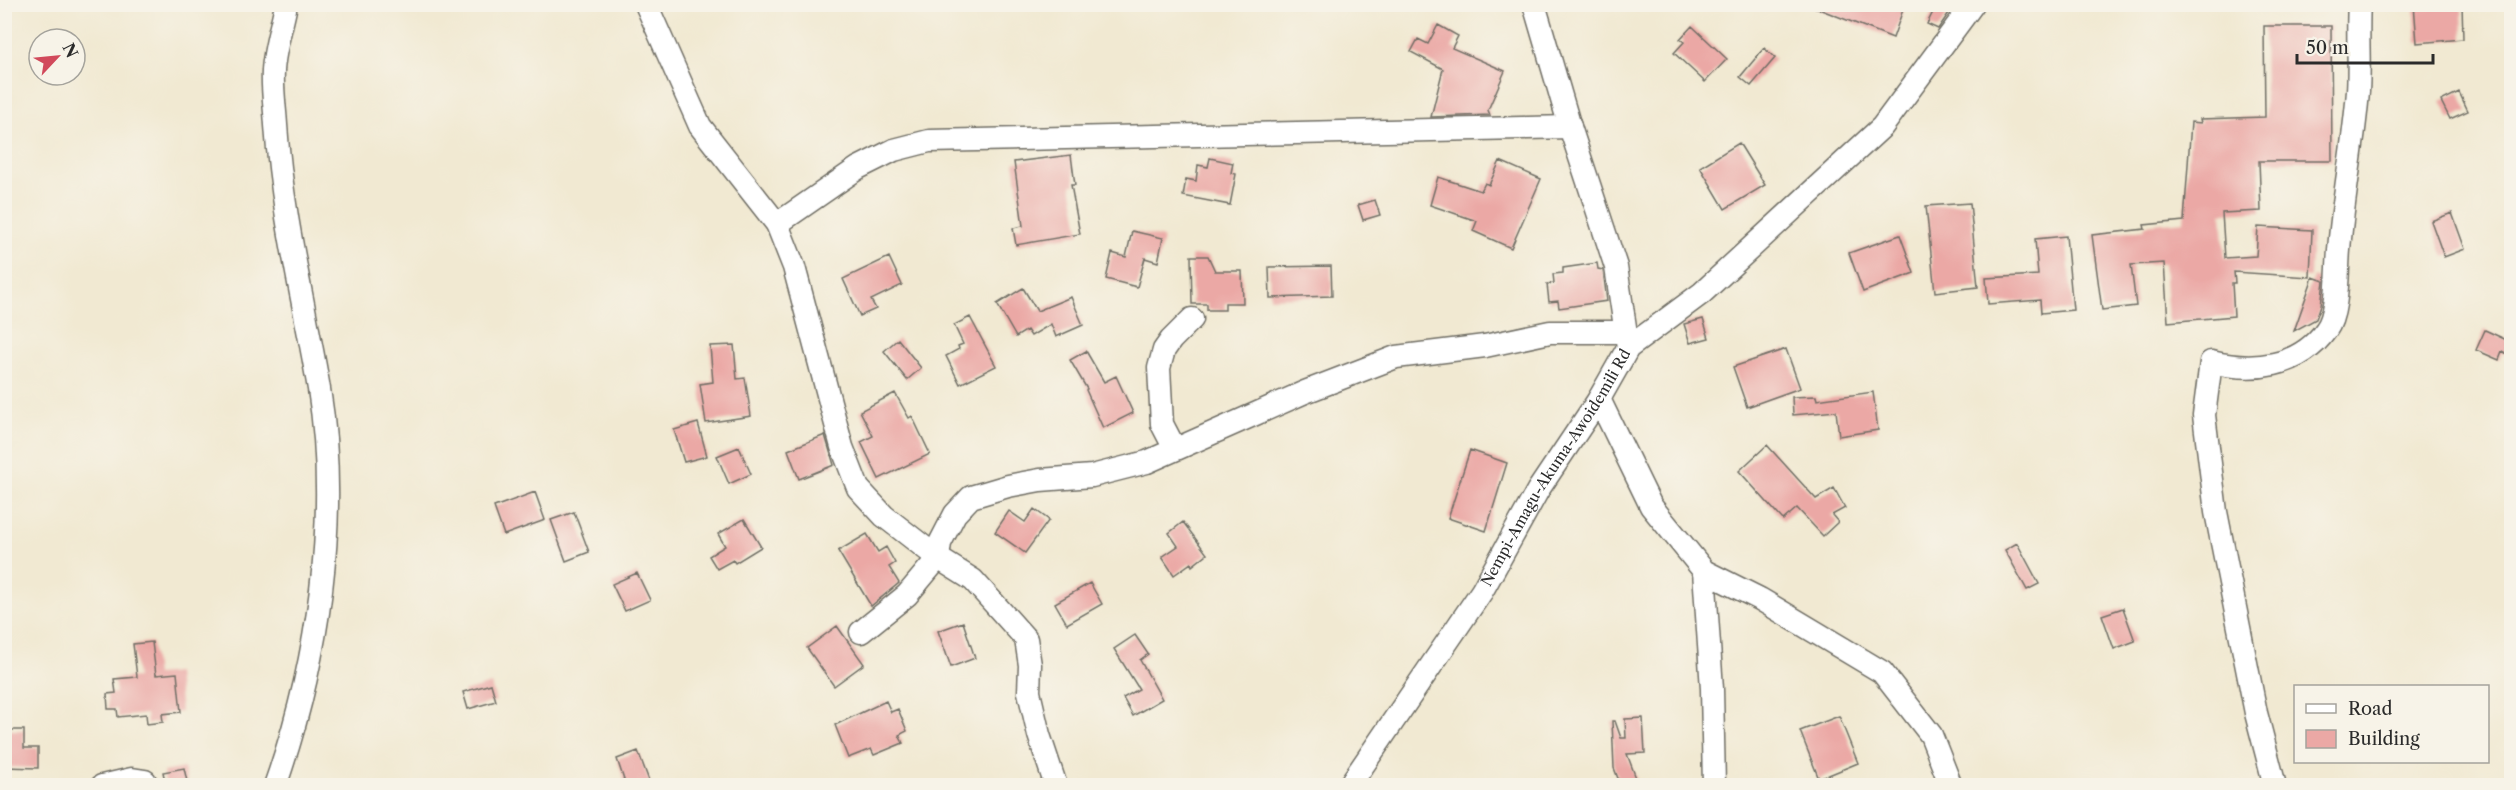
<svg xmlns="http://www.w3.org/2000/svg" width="2516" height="790" font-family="'Libre Caslon Text',serif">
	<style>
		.building { fill: #eba8a5 }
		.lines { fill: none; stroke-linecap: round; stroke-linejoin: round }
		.minor-casing { stroke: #706e65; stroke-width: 25 }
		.minor { stroke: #fff; stroke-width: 22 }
		.labels { text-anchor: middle; stroke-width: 5; stroke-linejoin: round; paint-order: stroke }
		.street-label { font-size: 15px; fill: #2b2b2b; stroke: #f7f3e8 }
	</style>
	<rect width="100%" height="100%" fill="#f7f3e8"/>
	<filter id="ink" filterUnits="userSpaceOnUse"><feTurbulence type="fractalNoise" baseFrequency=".0167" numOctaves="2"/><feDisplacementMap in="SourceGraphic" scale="12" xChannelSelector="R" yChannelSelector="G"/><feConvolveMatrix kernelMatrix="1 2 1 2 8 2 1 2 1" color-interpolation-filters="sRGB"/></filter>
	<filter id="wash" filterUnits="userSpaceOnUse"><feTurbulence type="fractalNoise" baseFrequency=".008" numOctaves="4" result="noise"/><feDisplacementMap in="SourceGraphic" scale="24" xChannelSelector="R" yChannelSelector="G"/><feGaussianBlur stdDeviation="1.35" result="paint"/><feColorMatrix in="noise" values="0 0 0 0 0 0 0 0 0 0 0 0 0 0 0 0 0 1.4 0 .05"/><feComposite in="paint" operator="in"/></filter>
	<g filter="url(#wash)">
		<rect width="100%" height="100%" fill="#f1e9d2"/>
		<g id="blocks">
			<path class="building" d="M1806,4H1905L1893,38Z
				M1937,4H1955L1938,29L1927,24Z
				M2414,4H2462L2463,39L2417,43Z
				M1438,25L1458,36L1452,48L1505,71L1488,110L1490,115L1431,117L1443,69L1411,52L1418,39L1428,44Z
				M1692,26L1727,59L1705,82L1674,53L1684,42L1680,39Z
				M2264,26H2331L2332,161H2259L2261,211L2222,213L2225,258L2256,256L2258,227L2312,230L2310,277L2234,272L2235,283H2232L2234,316L2168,322L2164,263L2131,265L2136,306L2102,310L2092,235L2145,229L2144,225L2184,221L2191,122L2201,123L2200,119L2265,117Z
				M1764,48L1775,58L1751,86L1740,77Z
				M2459,92L2468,111L2450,119L2441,101Z
				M1739,143L1765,185L1725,209L1700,167Z
				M1071,155L1075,185H1071L1080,234L1016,245L1013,228L1023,226L1014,162Z
				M1210,158L1233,163L1231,173L1236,174L1230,205L1183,196L1186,179L1196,181L1198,165L1208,167Z
				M1500,161L1541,179L1511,248L1473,231L1477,221L1430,205L1438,177L1481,191L1485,183L1489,185Z
				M1375,200L1380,215L1363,220L1358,205Z
				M1970,203L1978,287L1935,292L1926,206Z
				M2452,213L2465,249L2444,257L2431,221Z
				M1132,231L1163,238L1158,262L1145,258L1137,287L1106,279L1112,253L1126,257Z
				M1900,235L1914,273L1863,292L1849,253Z
				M2066,236L2073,310L2041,313L2040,300L1988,304L1986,278L2038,275L2035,239Z
				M1191,256H1208L1215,271H1242L1243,303H1225V310H1207V304H1192Z
				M889,257L902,285L871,300L876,309L860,316L843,279Z
				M1597,263L1598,269L1603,270L1607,301L1559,308L1558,301L1549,302L1547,284L1554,283L1553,274L1563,273V268Z
				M1331,266L1332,296L1270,298L1269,267Z
				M2313,277L2324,281L2321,305L2316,319L2294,331Z
				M1023,288L1037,311L1071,297L1083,325L1056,337L1051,324L1031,336L1027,330L1016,337L997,304Z
				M970,317L996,366L960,384L946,356L959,349L958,346L963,344L954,325Z
				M1703,319L1709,338L1690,343L1684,324Z
				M2485,330L2511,342V357L2502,352L2499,360L2476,350Z
				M898,339L921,368L907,380L884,351Z
				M734,345L737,379L745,378L751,416L706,423L700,384L713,382L710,346Z
				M1786,349L1800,388L1747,407L1733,367Z
				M1086,351L1104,382L1116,376L1133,413L1103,428L1086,390L1087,389L1070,360Z
				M1873,392L1878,430L1839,436L1836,411L1793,415L1792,397L1816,396L1817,400Z
				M895,393L909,418L912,416L930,454L879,479L861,442L873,436L860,411Z
				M698,423L707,456L684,462L674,430Z
				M825,435L834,465L799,479L788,450Z
				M1767,445L1816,499L1834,488L1845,508L1832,515L1838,522L1823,536L1797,508L1783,520L1739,471Z
				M739,447L751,474L729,484L717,456Z
				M1470,450L1507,463L1486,531L1448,518Z
				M535,492L545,520L504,535L494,507Z
				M1034,509L1049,520L1025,553L995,532L1009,511L1025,522Z
				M574,512L589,552L566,561L551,520Z
				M744,519L761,547L735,563L733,560L717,569L709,556L725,546L718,534Z
				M1183,522L1207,554L1192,566L1191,563L1174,575L1162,557L1178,546L1169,533Z
				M867,534L878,552L886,547L895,563L889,567L899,583L871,606L838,551Z
				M2017,543L2039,584L2027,590L2005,550Z
				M637,573L650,600L625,611L612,584Z
				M1090,583L1102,604L1067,624L1055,603Z
				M2123,608L2135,641L2114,649L2102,615Z
				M963,622L975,658L951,667L938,631Z
				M837,626L864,664L834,686L807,648Z
				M1135,635L1148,654L1140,660L1162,699L1133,716L1123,698L1139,689L1114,649Z
				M152,642L156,675L177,673L181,712L162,714L163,722L147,724L146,714L118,717L117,709H108L107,694L116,693L114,679L137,677L133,644Z
				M491,684L496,701L468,709L463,692Z
				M886,701L891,712L898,709L907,731L899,735L903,743L874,755L871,749L848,758L835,725Z
				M1839,716L1858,763L1819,779L1800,731Z
				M1643,718L1645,753L1627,754L1639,786H1621L1614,768L1612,721H1615L1621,738H1626L1625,719Z
				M4,730H24V748H38V768L4,767Z
				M638,751L651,786H626L617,759Z
				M184,768L188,786H166L163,772Z"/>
		</g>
	</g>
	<g filter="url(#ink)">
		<use href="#blocks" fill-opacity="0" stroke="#706e65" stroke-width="1.5"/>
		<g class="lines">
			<defs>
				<g id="minor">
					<path d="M646,4L700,126L777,224L794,267L842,447L858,488L884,516L938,558L973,580L1026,639L1030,665L1029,692L1039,735L1056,786"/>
					<path d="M1534,4L1570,127L1616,267L1628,347"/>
					<path d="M777,224L858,168L894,150L929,141L1570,127"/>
					<path d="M1599,399L1651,506L1704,571L1760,599L1882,672L1931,735L1951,786"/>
					<path d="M1175,449L1162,424L1159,368L1164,350L1171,340L1192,319"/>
					<path d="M1704,571L1712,689L1714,786"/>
					<path d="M861,632L907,595L938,558L940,543L955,514L971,497L1008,486L1040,480L1092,476L1147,462L1305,392L1396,357L1485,346L1550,332H1625"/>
					<path d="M102,786L132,779L145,781"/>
					<path d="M275,786C318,664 340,518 319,389C304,301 282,215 276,125C275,108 272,89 273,71C274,49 282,26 286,4"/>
					<path id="s1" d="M1349,786L1482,591L1538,490L1599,399L1628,348L1702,293L1882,127L1973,4"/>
					<path d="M2275,786L2256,713L2216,512L2204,415L2211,362C2253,372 2299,368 2326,330C2339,313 2337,271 2339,250C2343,197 2354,144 2358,91C2360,62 2357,33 2359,4"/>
				</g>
			</defs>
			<use href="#minor" class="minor-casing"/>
			<use href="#minor" class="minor"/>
		</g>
	</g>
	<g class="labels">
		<g class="street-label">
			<text dy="5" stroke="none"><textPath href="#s1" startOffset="380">Nempi-Amagu-Akuma-Awoidemili Rd</textPath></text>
		</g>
	</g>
	<rect width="2516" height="790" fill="none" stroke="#f7f3e8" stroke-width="24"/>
	<rect x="2294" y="685" width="195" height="78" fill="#f7f3e8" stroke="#a5a39c" stroke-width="1.5"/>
	<rect x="2306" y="704" width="30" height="9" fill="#ffffff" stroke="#a5a39c" stroke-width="1.5"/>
	<text x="2348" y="715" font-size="18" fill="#2b2b2b">Road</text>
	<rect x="2306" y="730" width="30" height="18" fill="#eba8a5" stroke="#a5a39c" stroke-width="1.5"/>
	<text x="2348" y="745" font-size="18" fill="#2b2b2b">Building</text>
	<g transform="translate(57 57) rotate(64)"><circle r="28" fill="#f7f3e8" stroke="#a5a39c" stroke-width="1.5"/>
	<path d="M0-4.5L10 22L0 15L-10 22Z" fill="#d1495b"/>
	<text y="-9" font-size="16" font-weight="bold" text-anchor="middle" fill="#2b2b2b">N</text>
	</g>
	<path d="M2297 54v9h136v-9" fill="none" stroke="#2b2b2b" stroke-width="3"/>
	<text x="2306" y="54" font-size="18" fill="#2b2b2b" stroke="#f7f3e8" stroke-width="4.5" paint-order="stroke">50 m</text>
</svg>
